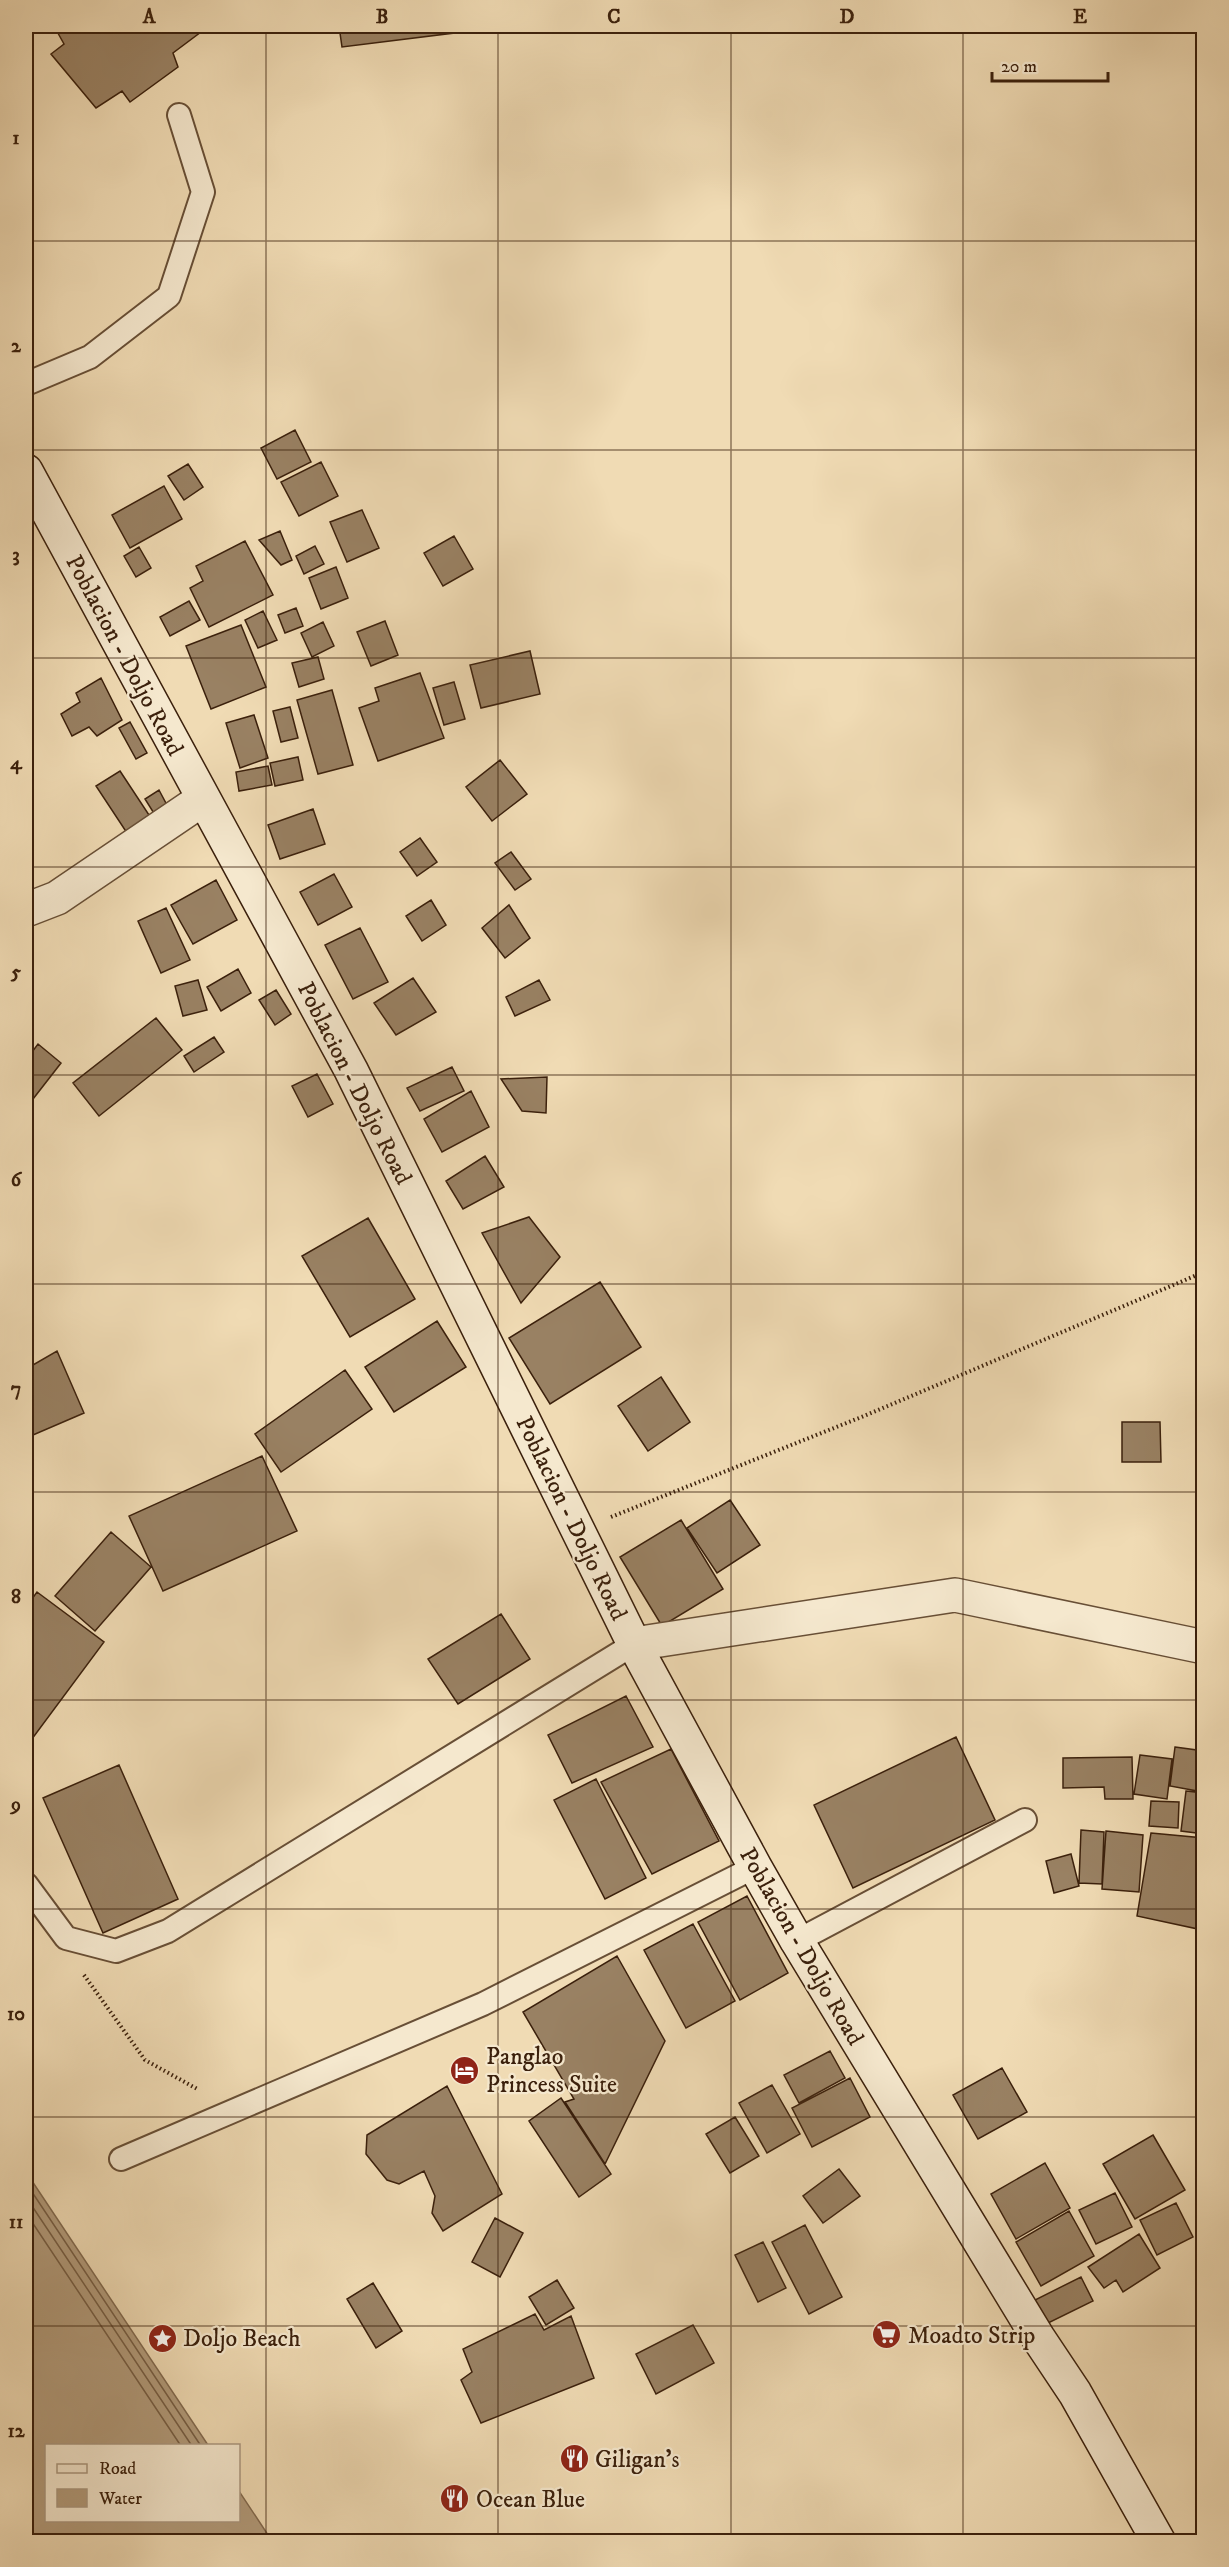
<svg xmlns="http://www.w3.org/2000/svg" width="1229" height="2567" font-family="'IM FELL DW Pica',serif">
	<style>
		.water { fill: #b29b7b; stroke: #826a4f; stroke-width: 1.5 }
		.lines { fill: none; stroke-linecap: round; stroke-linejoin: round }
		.shore { stroke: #765e44; stroke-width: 1.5 }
		.building { fill: #998163; stroke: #3b200c; stroke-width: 1.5 }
		.lane-casing { stroke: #684f36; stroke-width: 26 }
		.street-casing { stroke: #684f36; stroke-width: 36 }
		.secondary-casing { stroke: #3b200c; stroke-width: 36 }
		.path { stroke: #3b200c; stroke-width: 4; stroke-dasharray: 1.5 3; stroke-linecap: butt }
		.lane { stroke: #f5e8ce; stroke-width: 22 }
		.street { stroke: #f5e8ce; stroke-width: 33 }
		.secondary { stroke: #f5e8ce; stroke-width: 33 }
		.grid { fill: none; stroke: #3b200c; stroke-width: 1.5; stroke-opacity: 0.55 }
		.labels { text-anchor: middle; stroke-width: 4.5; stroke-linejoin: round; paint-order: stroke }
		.street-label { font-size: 24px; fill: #3b200c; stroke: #f5e8ce }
		.poi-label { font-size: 24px; fill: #3b200c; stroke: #f5e8ce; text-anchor: start }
		.neatline { fill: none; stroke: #3b200c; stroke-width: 2 }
		.grid-label { font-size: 20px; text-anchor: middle; font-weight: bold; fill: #3b200c }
	</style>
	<rect width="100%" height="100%" fill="#f0dbb4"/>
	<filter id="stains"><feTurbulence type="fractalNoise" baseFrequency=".00333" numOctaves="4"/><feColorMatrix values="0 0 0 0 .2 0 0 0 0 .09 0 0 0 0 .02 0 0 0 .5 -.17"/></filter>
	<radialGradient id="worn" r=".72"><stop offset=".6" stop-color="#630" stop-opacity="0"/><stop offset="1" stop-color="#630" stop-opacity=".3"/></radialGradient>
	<path class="water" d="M26,2172L208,2445L46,2446V2520H238L239,2491L272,2541H26Z"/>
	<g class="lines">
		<path class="shore" d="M26,2183L201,2446
			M26,2197L192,2446
			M26,2213L181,2446"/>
	</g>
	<path class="building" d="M54,26H209L173,53L178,67L130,102L122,91L96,108L51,54L64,44Z
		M339,26H511L342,47Z
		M295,430L311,462L277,479L261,448Z
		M321,462L338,496L299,516L281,482Z
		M188,464L203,487L184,500L168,476Z
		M164,486L182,519L130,548L112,515Z
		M362,510L379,548L347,562L330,522Z
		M280,531L292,560L281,565L259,540Z
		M454,536L473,569L443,586L424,553Z
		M245,541L273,595L209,627L190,588L203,581L196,566Z
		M315,546L324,564L304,574L296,556Z
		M139,547L151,568L136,577L124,556Z
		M336,567L348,598L321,609L309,578Z
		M189,601L200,620L170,636L160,617Z
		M296,608L303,626L285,633L278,615Z
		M263,611L277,640L258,648L245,620Z
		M385,621L398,655L371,666L357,632Z
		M323,622L334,646L312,657L301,633Z
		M241,625L266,687L211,709L186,646Z
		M530,651L540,694L481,708L470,665Z
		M318,657L324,679L299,687L292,663Z
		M420,673L444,738L378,761L359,708L379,701L375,688Z
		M101,678L122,720L97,736L89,727L72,736L61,714L80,702L76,693Z
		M454,682L465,719L444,725L433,688Z
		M332,690L353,765L318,774L297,700Z
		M290,707L298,738L281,742L273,711Z
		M254,715L268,758L240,768L226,723Z
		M130,722L147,753L136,759L119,728Z
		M298,757L303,780L275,786L270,763Z
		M500,760L527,794L492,821L466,787Z
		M268,766L272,785L239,791L236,772Z
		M120,771L151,818L127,833L96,786Z
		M159,790L168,807L155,815L145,799Z
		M313,809L325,844L280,859L268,825Z
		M420,838L437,862L417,876L400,852Z
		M511,852L531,879L515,890L495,863Z
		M334,874L352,907L318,925L300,892Z
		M216,880L237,920L193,944L171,905Z
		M431,900L446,925L422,941L406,916Z
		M509,905L530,938L505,958L482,928Z
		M166,908L190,960L161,973L138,921Z
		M360,928L388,982L353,999L325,945Z
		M238,969L251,993L221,1011L207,987Z
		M413,978L436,1012L396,1035L374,1003Z
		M198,980L207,1010L183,1016L175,986Z
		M539,980L550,1000L515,1016L506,997Z
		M276,990L291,1014L275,1025L259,1000Z
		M156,1018L182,1050L99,1116L73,1083Z
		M214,1037L224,1052L194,1072L184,1056Z
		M38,1044L61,1063L26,1108V1060Z
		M452,1067L464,1091L420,1111L407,1088Z
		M317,1074L333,1104L308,1117L292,1086Z
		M547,1077L546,1113L522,1111L501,1079Z
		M471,1091L489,1127L442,1152L424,1119Z
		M485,1156L504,1187L463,1209L446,1181Z
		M529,1217L560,1257L521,1303L482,1233Z
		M368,1218L415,1299L350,1337L302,1256Z
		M600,1282L641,1347L550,1404L509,1338Z
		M437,1321L466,1367L394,1412L365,1367Z
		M57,1351L84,1413L33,1435L26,1418V1369Z
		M345,1370L372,1409L281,1472L255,1434Z
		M661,1377L690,1422L648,1451L618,1406Z
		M1122,1422H1160L1161,1462H1122Z
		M262,1456L297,1531L163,1591L129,1516Z
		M730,1500L760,1545L717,1573L687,1528Z
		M681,1520L723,1589L662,1626L620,1557Z
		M111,1532L151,1567L95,1631L55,1596Z
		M37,1592L104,1642L26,1747V1607Z
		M501,1614L530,1659L458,1704L428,1659Z
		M626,1696L653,1747L572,1783L548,1735Z
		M956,1737L995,1820L853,1888L814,1805Z
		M1175,1747L1204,1751L1203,1792L1170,1786Z
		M671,1749L719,1841L652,1874L601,1782Z
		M1140,1755L1172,1759L1167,1799L1134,1794Z
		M1132,1757L1133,1799H1105L1104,1787L1063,1788V1758Z
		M119,1765L178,1899L103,1933L43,1798Z
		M596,1779L646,1878L605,1899L554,1800Z
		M1186,1791L1204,1793V1834L1181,1831Z
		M1151,1801L1179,1802L1178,1828L1149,1826Z
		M1081,1830L1104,1832L1102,1884L1079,1883Z
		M1106,1831L1143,1835L1139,1892L1102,1889Z
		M1151,1833L1204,1838V1907L1198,1929L1137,1916Z
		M1071,1854L1079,1886L1054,1893L1046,1861Z
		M747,1896L788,1973L740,2000L698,1922Z
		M693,1924L735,2001L686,2028L644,1950Z
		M617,1956L665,2041L605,2164L565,2102L574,2099L523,2012Z
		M830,2051L845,2078L799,2103L784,2075Z
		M1002,2068L1027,2112L978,2139L953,2095Z
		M850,2078L870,2117L812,2147L792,2108Z
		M772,2085L800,2134L767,2153L739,2103Z
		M447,2086L502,2194L443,2231L432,2213L435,2196L424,2171L399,2184L387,2180L366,2154L367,2135Z
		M561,2098L611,2174L579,2197L529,2121Z
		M735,2117L759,2156L730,2173L706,2134Z
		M1153,2135L1185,2190L1135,2219L1103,2164Z
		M1200,2137H1204L1203,2181Z
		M1045,2163L1070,2208L1016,2239L991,2194Z
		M839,2169L860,2196L823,2223L803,2196Z
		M1115,2193L1132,2227L1096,2244L1079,2210Z
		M1176,2203L1193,2237L1157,2255L1140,2220Z
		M1069,2211L1094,2256L1041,2286L1016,2242Z
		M495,2218L523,2233L500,2277L472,2262Z
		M805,2225L842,2297L809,2314L772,2242Z
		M1139,2234L1160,2268L1123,2292L1116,2280L1104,2288L1088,2267Z
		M763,2242L786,2288L758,2302L735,2255Z
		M1081,2277L1093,2301L1042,2326L1029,2303Z
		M557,2280L574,2308L546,2325L529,2297Z
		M373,2283L402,2331L376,2348L347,2299Z
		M535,2314L544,2330L571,2316L594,2378L481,2423L461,2380L472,2372L463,2349Z
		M693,2325L714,2363L656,2394L636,2354Z"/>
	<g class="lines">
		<defs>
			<path id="lane" d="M26,384L90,357L169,296L203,192L179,115
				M26,1884L66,1938L116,1951L168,1931L634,1644
				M797,1941L1025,1820
				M121,2159L483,2004L755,1867"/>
			<path id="street" d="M26,910L57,898L203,799
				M634,1644L955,1595L1204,1647"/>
			<path id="secondary" d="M26,471L351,1070L634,1644L755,1867L797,1941L1039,2339L1075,2393L1159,2542"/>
		</defs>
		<use href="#lane" class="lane-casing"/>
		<use href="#street" class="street-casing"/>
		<use href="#secondary" class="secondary-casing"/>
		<path class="path" d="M611,1517L864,1416L1204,1272
			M84,1975L145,2060L199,2090"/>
		<use href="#lane" class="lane"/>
		<use href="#street" class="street"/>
		<use href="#secondary" class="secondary"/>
	</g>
	<path class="grid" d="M266,26V2542M498,26V2542M731,26V2542M963,26V2542M26,241H1204M26,450H1204M26,658H1204M26,867H1204M26,1075H1204M26,1284H1204M26,1492H1204M26,1700H1204M26,1909H1204M26,2117H1204M26,2326H1204"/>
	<defs>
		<symbol id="hotel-disc" viewBox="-11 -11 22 22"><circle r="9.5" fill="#8f2418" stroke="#f5e8ce"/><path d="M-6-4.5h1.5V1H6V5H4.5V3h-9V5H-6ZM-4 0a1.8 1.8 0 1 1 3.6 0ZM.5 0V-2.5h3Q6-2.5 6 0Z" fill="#fff"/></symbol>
		<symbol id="supermarket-disc" viewBox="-11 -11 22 22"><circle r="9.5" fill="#8f2418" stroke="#f5e8ce"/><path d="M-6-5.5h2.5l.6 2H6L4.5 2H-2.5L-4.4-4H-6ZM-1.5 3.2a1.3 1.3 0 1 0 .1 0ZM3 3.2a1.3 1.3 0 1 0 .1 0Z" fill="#fff"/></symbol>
		<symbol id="sight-disc" viewBox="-11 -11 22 22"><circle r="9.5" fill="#8f2418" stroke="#f5e8ce"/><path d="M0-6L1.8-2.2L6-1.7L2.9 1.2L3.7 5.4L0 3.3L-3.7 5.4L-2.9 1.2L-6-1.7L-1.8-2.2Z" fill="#fff"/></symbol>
		<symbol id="restaurant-disc" viewBox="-11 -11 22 22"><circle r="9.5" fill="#8f2418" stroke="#f5e8ce"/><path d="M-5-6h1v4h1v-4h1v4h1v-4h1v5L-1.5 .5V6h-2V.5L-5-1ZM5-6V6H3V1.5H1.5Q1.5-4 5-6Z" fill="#fff"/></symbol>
	</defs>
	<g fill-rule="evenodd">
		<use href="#hotel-disc" x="448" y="2054" width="33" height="33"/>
		<use href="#supermarket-disc" x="870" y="2318" width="33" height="33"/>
		<use href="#sight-disc" x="146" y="2322" width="33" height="33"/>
		<use href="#restaurant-disc" x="558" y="2442" width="33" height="33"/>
		<use href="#restaurant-disc" x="438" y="2482" width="33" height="33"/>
	</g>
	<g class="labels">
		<g class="street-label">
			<text transform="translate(125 655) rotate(62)" y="8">Poblacion - Doljo Road</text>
			<text transform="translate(355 1083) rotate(63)" y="8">Poblacion - Doljo Road</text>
			<text transform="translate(572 1518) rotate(64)" y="8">Poblacion - Doljo Road</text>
			<text transform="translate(802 1946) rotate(60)" y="8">Poblacion - Doljo Road</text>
		</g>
		<g class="poi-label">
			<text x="486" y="2064">Panglao<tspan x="486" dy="28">Princess Suite</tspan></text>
			<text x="908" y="2343">Moadto Strip</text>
			<text x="183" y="2346">Doljo Beach</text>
			<text x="595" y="2467">Giligan's</text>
			<text x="476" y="2507">Ocean Blue</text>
		</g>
	</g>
	<rect width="1229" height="2567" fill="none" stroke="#f0dbb4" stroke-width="66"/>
	<rect x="45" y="2444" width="195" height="78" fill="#f5e8ce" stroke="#ab9880" stroke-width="1.5"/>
	<rect x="57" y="2464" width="30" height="9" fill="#f5e8ce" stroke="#ab9880" stroke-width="1.5"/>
	<text x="99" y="2474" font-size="18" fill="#3b200c">Road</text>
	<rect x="57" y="2489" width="30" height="18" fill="#b29b7b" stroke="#ab9880" stroke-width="1.5"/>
	<text x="99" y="2504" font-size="18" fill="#3b200c">Water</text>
	<path d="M992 72v9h116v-9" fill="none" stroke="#3b200c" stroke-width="3"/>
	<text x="1001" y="72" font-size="18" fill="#3b200c" stroke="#f5e8ce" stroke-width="4.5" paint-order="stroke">20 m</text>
	<rect x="33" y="33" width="1163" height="2501" class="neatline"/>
	<g class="grid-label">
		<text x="149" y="23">A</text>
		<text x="382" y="23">B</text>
		<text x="614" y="23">C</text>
		<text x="847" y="23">D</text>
		<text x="1080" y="23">E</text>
		<text x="16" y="144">1</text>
		<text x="16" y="352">2</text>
		<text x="16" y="561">3</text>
		<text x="16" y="769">4</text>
		<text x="16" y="978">5</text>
		<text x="16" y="1186">6</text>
		<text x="16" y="1395">7</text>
		<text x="16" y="1603">8</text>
		<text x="16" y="1811">9</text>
		<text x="16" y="2020">10</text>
		<text x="16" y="2228">11</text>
		<text x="16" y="2437">12</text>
	</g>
	<rect width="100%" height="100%" filter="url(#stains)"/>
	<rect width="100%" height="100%" fill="url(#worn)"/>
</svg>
